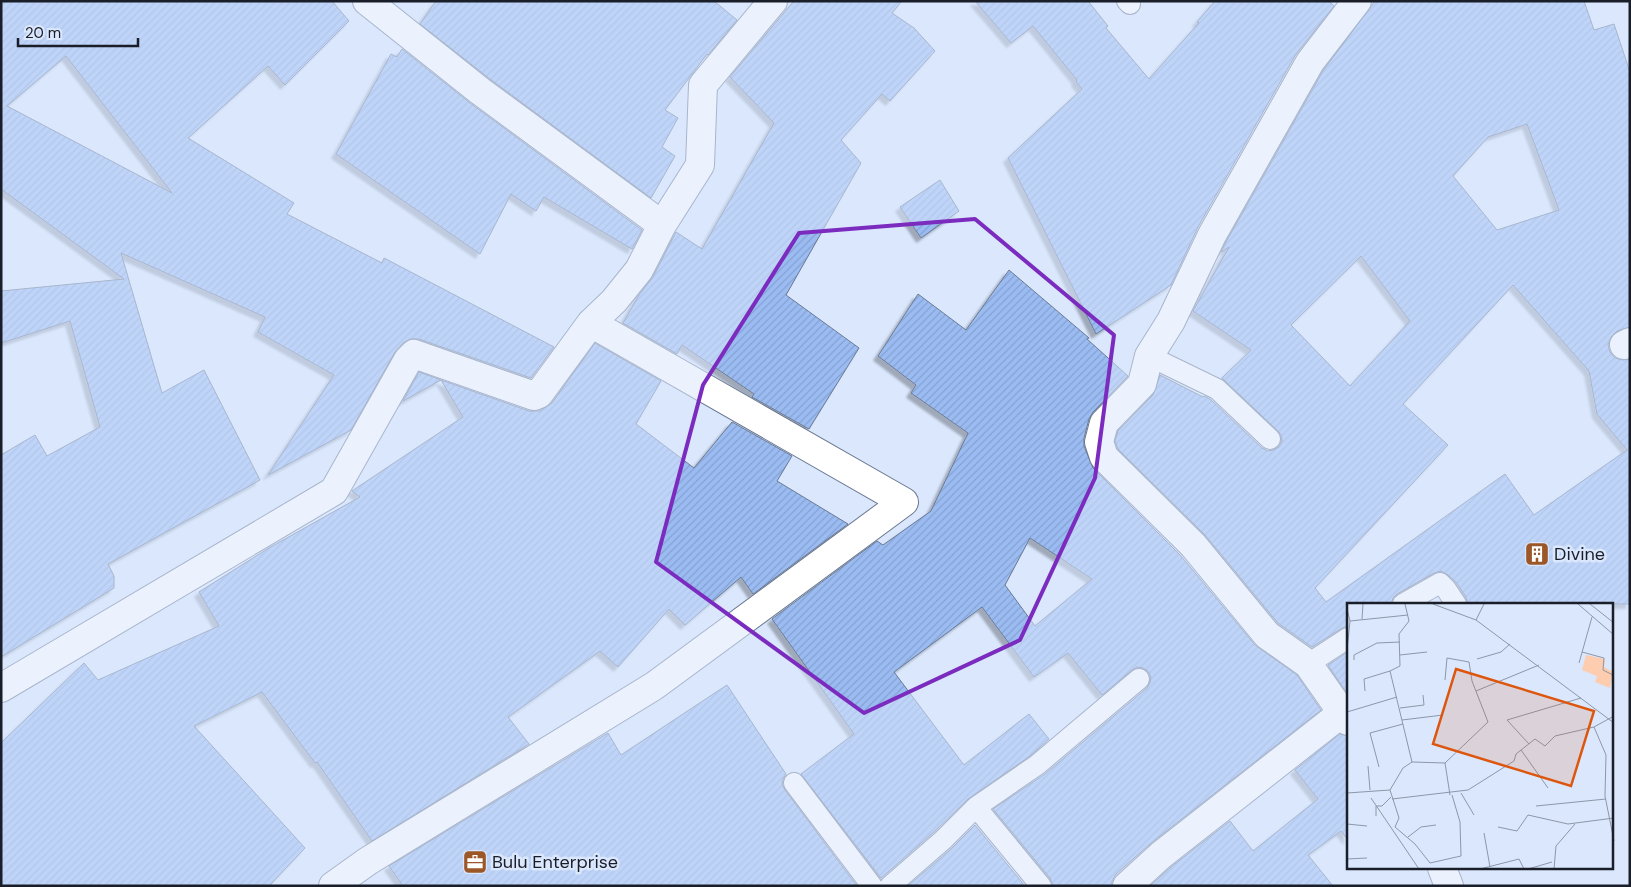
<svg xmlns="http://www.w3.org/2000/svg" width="1631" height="887" font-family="'DM Sans',sans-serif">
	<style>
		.building { fill: url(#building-hatch); stroke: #6b7a92; fill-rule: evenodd; filter: url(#shadow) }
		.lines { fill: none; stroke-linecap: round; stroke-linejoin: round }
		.service-casing { stroke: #6a7891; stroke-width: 22 }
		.minor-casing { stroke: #6a7891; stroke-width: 30 }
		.service { stroke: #fff; stroke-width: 20 }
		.minor { stroke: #fff; stroke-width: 28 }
		.marked { fill: none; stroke: #7b2cbf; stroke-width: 4; stroke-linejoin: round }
		.labels { text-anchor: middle; stroke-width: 5; stroke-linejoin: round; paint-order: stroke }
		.poi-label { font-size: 18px; fill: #191e28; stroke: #dae7fd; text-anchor: start }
		.inset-road { fill: none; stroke: #8d97a8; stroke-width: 1 }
		.view { fill: #de560d; fill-opacity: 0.15; stroke: #de560d; stroke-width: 2.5 }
		.inset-edge { fill: none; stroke: #191e28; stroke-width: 2.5 }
	</style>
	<defs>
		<pattern id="building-hatch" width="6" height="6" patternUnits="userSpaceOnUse" patternTransform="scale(1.25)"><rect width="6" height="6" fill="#9bbcf3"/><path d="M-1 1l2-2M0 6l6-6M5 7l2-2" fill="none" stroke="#85a1d0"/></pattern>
		<filter id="shadow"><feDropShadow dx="-4.5" dy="4.5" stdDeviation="1" flood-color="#0004"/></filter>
	</defs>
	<rect width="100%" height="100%" fill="#dae7fd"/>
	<path class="building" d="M1,1H332L349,21L285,85L268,66L188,138L294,203L287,214L382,263L384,258L554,347L531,378L419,339H410L403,343L395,352L351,430L268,475L334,375L258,332L265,317L121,253L162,393L204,370L260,480L108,564L114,576V588L1,657V455L35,435L47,456L100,427L70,321L1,343V291L124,279L1,189ZM66,56L172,193L7,106Z
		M436,1H714L737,20L708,55L707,54L665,110L678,118L662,147L675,156L651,198L490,79L420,24Z
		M794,1H902L892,13L914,28L935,51L890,101L882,94L841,140L861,163L786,295L859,348L809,429L752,397L754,394L682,345L677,354L623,323L639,295L653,277L676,232L702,249L774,123L730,77Z
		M975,1H1088L1108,26L1106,28L1149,79L1199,23L1197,22L1215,1H1329L1334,6L1296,54L1198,227L1171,285L1096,334L1008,158L1082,89L1076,82L1077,80L1033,26L1011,43Z
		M1375,1H1584L1594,30L1614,24L1630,72V327L1617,331L1611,337L1608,345L1610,352L1615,358L1623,360L1630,359V604H1468L1466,597L1456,582L1448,575L1441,571L1434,573L1397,594L1393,598L1391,604H1348V626L1342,628L1312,647L1278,623L1205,535L1118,449L1115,441L1118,431L1153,395L1160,375L1203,397L1204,396L1210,399L1262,448L1268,451L1273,450L1279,447L1282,441L1281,435L1278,431L1222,378L1251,350L1193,311L1229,247L1221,252L1226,242L1323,71ZM1527,124L1559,210L1497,230L1453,176L1488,137ZM1361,256L1410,321L1350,386L1291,325ZM1513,285L1589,371L1597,414L1627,450L1534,515L1505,474L1326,602L1315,588L1448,445L1403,404Z
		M402,49L470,103L642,230L632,249L544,197L536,211L511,194L480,254L336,154L391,54L397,57Z
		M940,180L959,211L921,238L900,207Z
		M1009,270L1089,338L1087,339L1128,376L1093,412L1089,419L1084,438V446L1093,468L1181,556L1255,645L1297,675L1321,710L1151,843L1116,874L1112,881V886H1053L1050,878L993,809L1045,774L1147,688L1150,683L1151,677L1148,671L1143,668L1137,667L1132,670L1102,695L1068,653L1034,677L982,607L894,672L964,765L1029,714L1049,739L1030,756L968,799L935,831L881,878L801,774L854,734L772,619L877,541L883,545L931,511L968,433L911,393L916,385L878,356L918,294L966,330ZM1030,538L1092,579L1035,626L1005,585Z
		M595,343L661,381L636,424L694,468L732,422L792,456L777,481L848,524L753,594L741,577L685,625L669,609L618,667L600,651L508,717L529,744L372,841L317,762L315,763L262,692L194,726L305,848L269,886H1V743L84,663L98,680L219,626L199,592L269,548L360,497L352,491L463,417L441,380L529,411H540L552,403Z
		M419,372L441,380L403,401Z
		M1348,652V695L1328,665Z
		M727,685L786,774L783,779L782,784L785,790L857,886H403L389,866L608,733L621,755Z
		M1340,734L1348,736V840L1341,831L1308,855L1333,886H1150L1171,867L1230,821L1253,851L1318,799L1295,770Z
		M975,825L1025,886H908L951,849Z"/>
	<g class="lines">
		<defs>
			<path id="service" d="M1127,1L1130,4
				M1149,356L1217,389L1270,439
				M1403,604L1440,583L1446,589L1456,604
				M1308,664L1348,638
				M794,783L872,886
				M976,807L1037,765L1139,679
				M890,886L943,840L976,807L1041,886"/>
			<path id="minor" d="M367,1L480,91L662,225
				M1624,345L1630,342
				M1,688L334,491L408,360L414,354L534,396L539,394L591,323L614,301L639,270L662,225L700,165L703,85L773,1
				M1348,721L1308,664L1267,635L1193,545L1104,457L1099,442L1104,423L1142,384L1149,356L1171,321L1212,235L1310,62L1357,1
				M1442,868L1449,886
				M333,886L368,861L654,686L904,502L591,323
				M1127,886L1161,855L1342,713"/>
		</defs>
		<use href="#service" class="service-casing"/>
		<use href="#minor" class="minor-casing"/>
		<use href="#service" class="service"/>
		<use href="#minor" class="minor"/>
	</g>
	<path d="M0 0H1631V887H0ZM975,219L1114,335L1095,478L1020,640L864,713L656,562L703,385L799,233Z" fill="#dae7fd" fill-opacity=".55" fill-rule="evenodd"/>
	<path class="marked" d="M975,219L1114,335L1095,478L1020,640L864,713L656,562L703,385L799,233Z"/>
	<defs>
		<symbol id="building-square" viewBox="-11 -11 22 22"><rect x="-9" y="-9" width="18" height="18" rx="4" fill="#9b5728" stroke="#dae7fd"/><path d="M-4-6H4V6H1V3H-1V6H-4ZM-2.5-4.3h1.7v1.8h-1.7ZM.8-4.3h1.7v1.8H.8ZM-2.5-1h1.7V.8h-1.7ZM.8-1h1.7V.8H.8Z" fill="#fff"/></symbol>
		<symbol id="office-square" viewBox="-11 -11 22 22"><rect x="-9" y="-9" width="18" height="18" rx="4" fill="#9b5728" stroke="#dae7fd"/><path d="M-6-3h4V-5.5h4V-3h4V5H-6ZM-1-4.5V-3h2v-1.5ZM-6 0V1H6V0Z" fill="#fff"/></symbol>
	</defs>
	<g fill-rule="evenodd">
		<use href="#building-square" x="1523" y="540" width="28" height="28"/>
		<use href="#office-square" x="461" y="848" width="28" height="28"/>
	</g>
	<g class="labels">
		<g class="poi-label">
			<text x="1554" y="560">Divine</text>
			<text x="492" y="868">Bulu Enterprise</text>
		</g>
	</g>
	<g transform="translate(1347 603)">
		<rect width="266" height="266" fill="#dae7fd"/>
		<path d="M239,52L258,56L257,64L266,69L263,85L248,79L250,73L235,67Z" fill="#feccae"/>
		<path class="inset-road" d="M58,1L62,18L52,31L53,63L43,68L65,159M86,1L129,17L267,120M231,1L267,32M243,1L267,20M0,6L3,18L0,47M15,16L16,1M129,17L137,1M3,18L61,12M235,49L257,55L256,67L266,72M53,52L80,49M130,56L154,49L163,41M7,57V52L30,40L53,39M232,60L245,14M18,88L17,76L43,68M129,88L192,62M53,105L77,102L76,92M0,109L50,94M55,117L96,112M247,124L259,152L258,193L267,238M182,141L160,117L234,95M174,147L201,185M98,160L103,192M21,163L23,187M32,164L23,130L56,121M43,187L52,215L48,224L68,241L83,260L114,253L113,219L105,192M0,190L43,187L56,165L65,159L98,160L141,119L125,78L122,59L100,55L98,77M114,190L127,212M24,195L72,266M45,196L121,187L167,158L169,151L188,136L198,143L208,133L247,124L267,113M189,203L259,196M29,213V203H35L44,194M0,221L20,223M151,224L170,228L181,212L221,221L267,215M137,230L143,264M61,234L74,224L89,222M0,256L20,255M133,266L172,256L177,266M181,266L205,259M207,266L209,243L228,221"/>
		<path class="view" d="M109,66L247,108L224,183L86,141Z"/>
		<rect width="266" height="266" class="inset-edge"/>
	</g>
	<rect width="1631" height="887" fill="none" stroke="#191e28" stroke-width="5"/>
	<path d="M18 38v8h120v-8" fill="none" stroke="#191e28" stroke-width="2.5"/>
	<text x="25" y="38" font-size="15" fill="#191e28" stroke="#dae7fd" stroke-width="4" paint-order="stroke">20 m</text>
</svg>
